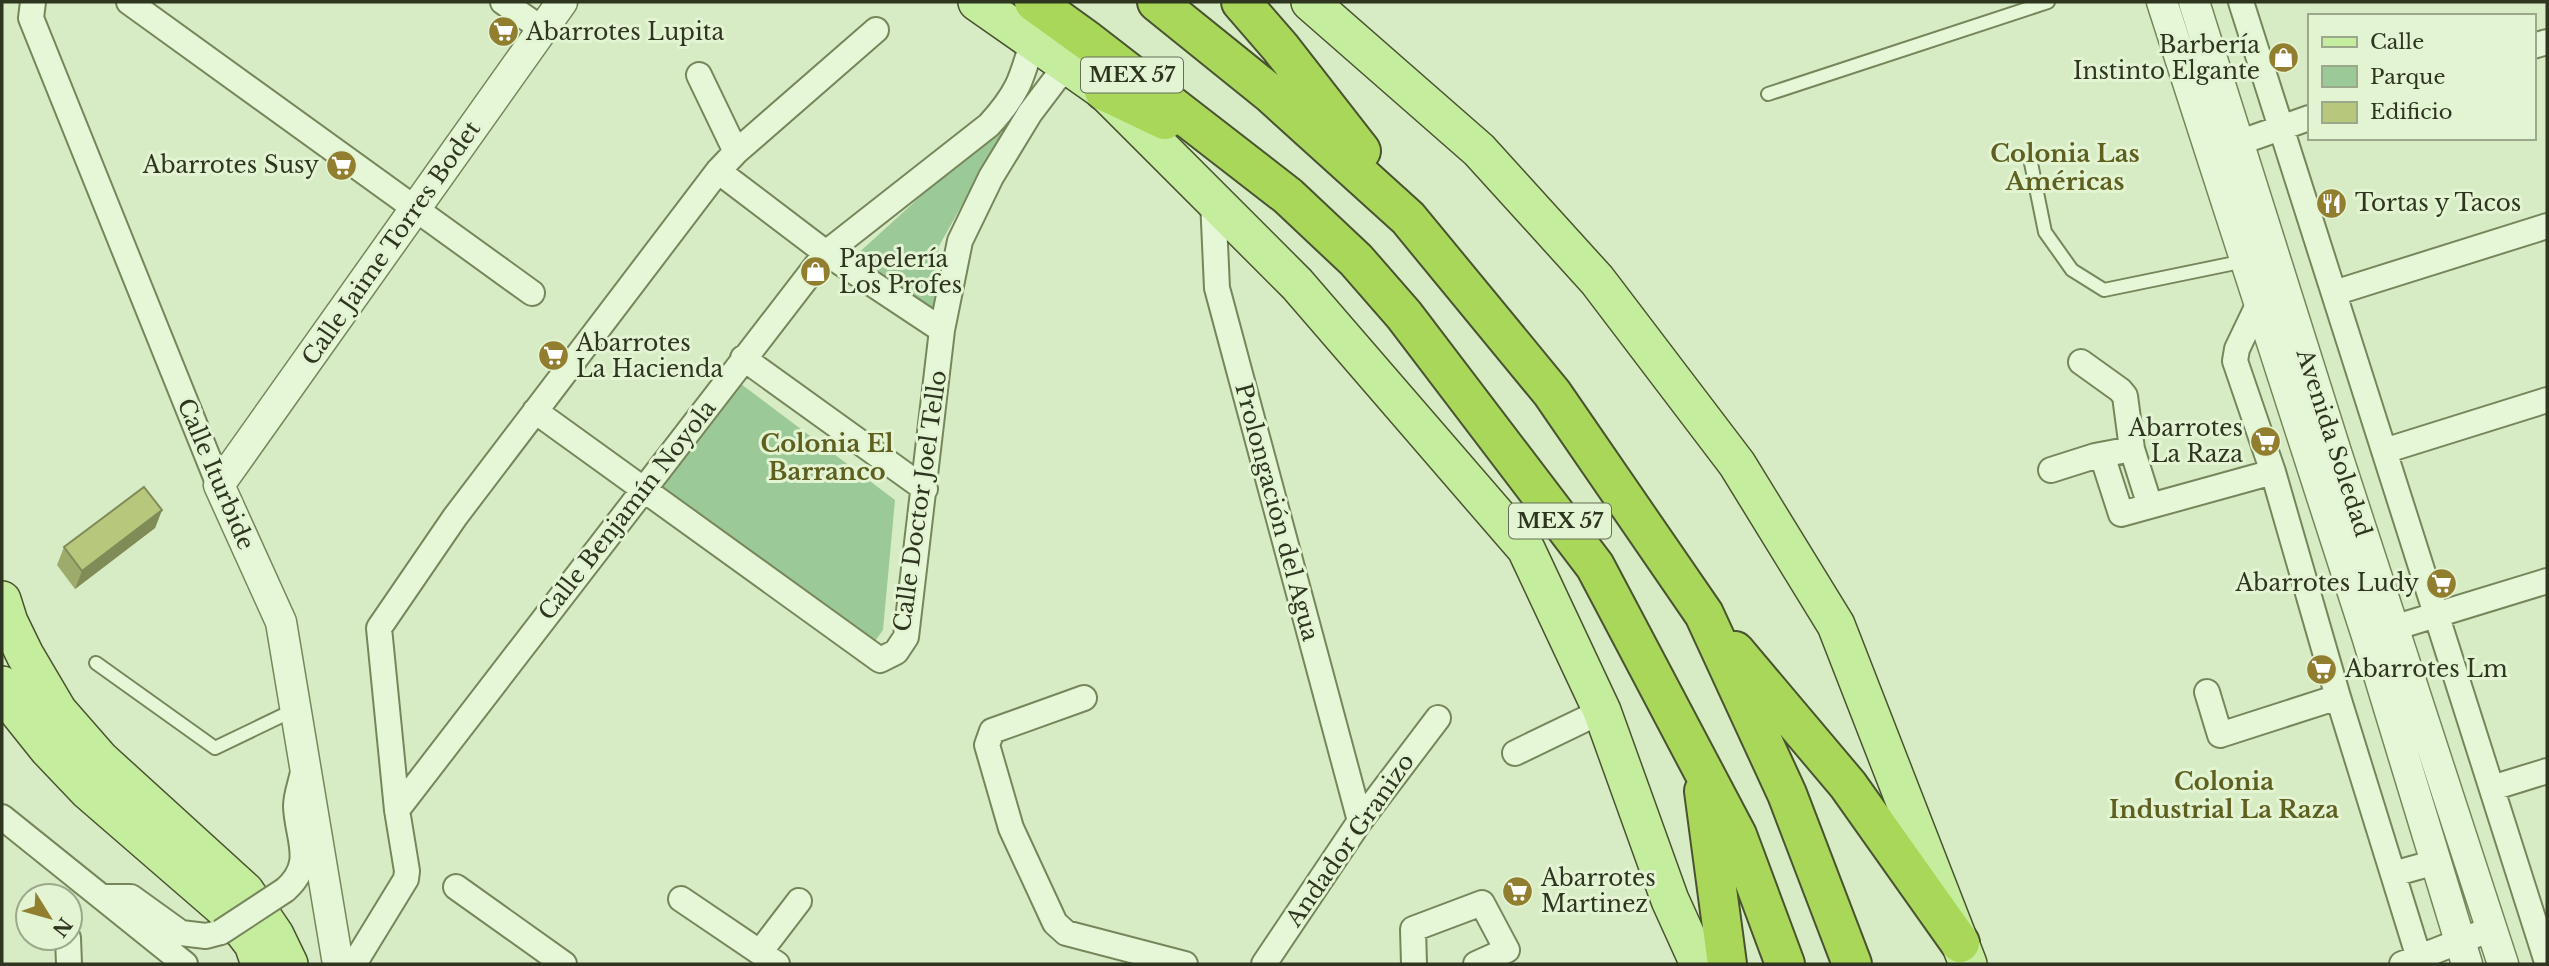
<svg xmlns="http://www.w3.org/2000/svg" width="2549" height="966" font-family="'Libre Baskerville',serif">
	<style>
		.green { fill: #9cc998 }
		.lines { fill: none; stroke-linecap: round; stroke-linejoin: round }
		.service-casing { stroke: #77855b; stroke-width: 16 }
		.minor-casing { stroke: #77855b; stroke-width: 28 }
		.tertiary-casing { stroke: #77855b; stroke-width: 33 }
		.primary-casing { stroke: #49532f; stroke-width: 40 }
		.motorway-casing { stroke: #49532f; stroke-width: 42 }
		.service { stroke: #e6f7d7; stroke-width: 12 }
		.minor { stroke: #e6f7d7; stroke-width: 24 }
		.tertiary { stroke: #e6f7d7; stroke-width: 30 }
		.primary { stroke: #c5ed9e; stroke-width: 37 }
		.motorway { stroke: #a8d759; stroke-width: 38 }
		.minor-bridge-casing { stroke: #77855b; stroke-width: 28; stroke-linecap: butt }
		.minor-bridge { stroke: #e6f7d7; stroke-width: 24 }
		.wall { fill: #9dac6b }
		.shaded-wall { fill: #808c57 }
		.building { fill: #b7c87c; stroke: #808c57; stroke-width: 2 }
		.labels { text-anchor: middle; stroke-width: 6; stroke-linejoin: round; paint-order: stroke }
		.shield { fill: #e3f4d3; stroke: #656f55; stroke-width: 2 }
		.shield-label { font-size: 21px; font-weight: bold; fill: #2f361f }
		.poi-label { font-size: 23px; fill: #2f361f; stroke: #e3f4d3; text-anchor: start }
		.street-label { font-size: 23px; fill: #2f361f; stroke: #e3f4d3 }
		.neighbourhood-label { font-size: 24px; font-weight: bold; fill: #5f6020; stroke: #e3f4d3 }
	</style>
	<rect width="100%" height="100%" fill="#d7ecc4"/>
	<path class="green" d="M1003,132L939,246L933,315L853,258L979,143Z
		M737,381L895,500L883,630L872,645L660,485Z"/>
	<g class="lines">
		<defs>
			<path id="service" d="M1768,94L2048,2
				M2030,158L2045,232L2072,270L2104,290L2245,261
				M96,663L215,748L296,709"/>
			<path id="minor" d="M33,2L31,18L219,485
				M129,2L532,293
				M503,2L542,29
				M2241,2L2547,962
				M2533,46L2547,42
				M699,75L736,152
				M2221,149L2309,118
				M718,171L826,253L942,330
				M1213,200L1217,288L1360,821
				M2334,293L2547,226
				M2259,303L2237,349L2235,361L2273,472L2338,697L2419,958
				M743,358L925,489
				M2081,362L2120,390L2125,396L2132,449
				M535,411L880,660L896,652L906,637L942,330L960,241L991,177L1030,113L1055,80L1070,67
				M2384,451L2547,400
				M2102,455L2121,514L2273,472
				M2051,470L2095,456L2132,449L2150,506
				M2377,633L2547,581
				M2207,692L2220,735L2338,697
				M1084,698L992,731L987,745L1011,828L1055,923L1066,933L1185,964
				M1515,753L1602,711
				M2492,788L2547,771
				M397,810L826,253L989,125C1018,93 1021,81 1033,40
				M2,817L185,964
				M2393,874L2436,862
				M456,887L564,964
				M285,890C316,863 297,839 296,806C296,795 301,783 303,772
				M102,897H131L181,933L206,936L221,932
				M681,899L777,964
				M68,938L69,964
				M760,952L799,901
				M354,964L406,879L407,871L397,810L379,628L455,517L718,171L736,152L876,30
				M1264,964L1360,821L1438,718
				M1414,964L1413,929L1482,903L1507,950L1476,964
				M2402,964L2491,929"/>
			<path id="tertiary" d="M2162,2L2367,636L2467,964
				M2194,2L2336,452L2503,964
				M338,964L281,622L219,485L562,2"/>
			<path id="primary" d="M977,2L1104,91L1297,284L1526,549L1602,711L1670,900L1699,964
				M1310,2L1479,150L1597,280L1737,464L1836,625L1968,964
				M2,600L9,622L25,655L58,711L100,759L245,891L275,935L289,964
				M2,685L16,709L48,749L88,791L230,914L253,944L260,964"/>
			<path id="motorway" d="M1034,2L1088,41L1288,196L1356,260L1404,315L1595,566L1737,835L1785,964
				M1157,2L1271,94L1408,218L1552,393L1704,614L1787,794L1852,964
				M1241,2L1280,47L1361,151
				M1104,91L1165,120
				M1735,651L1848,785L1960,943
				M1704,791L1727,964"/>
		</defs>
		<use href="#service" class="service-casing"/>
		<use href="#minor" class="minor-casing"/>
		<use href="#tertiary" class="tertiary-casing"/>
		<use href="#primary" class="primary-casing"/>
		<use href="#motorway" class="motorway-casing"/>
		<use href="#service" class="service"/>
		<use href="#minor" class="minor"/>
		<use href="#tertiary" class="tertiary"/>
		<use href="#primary" class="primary"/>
		<use href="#motorway" class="motorway"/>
		<defs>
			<path id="minor-bridge" d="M221,932L285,890"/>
		</defs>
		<use href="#minor-bridge" class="minor-bridge-casing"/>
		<use href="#minor-bridge" class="minor-bridge"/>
	</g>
	<path class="wall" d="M162,510L155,528L75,589L57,565L64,547Z"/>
	<path class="shaded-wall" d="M162,510L155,528L75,589L82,571Z"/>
	<path class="building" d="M144,487L162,510L82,571L64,547Z"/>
	<defs>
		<symbol id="supermarket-disc" viewBox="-11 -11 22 22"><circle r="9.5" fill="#917e2f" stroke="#e3f4d3"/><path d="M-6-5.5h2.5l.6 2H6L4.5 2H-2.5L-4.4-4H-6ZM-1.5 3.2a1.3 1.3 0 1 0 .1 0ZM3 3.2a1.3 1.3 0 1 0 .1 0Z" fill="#fff"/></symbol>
		<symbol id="shop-disc" viewBox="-11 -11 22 22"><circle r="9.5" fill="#917e2f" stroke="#e3f4d3"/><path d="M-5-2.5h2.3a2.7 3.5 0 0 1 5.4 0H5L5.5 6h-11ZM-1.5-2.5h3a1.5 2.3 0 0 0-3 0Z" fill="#fff"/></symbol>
		<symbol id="restaurant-disc" viewBox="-11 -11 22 22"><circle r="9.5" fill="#917e2f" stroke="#e3f4d3"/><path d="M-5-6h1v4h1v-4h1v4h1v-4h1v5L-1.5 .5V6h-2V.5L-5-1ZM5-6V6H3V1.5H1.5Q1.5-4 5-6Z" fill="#fff"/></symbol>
	</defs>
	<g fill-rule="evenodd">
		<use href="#supermarket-disc" x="486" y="14" width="35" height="35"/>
		<use href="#shop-disc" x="2266" y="40" width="35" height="35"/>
		<use href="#supermarket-disc" x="324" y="148" width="35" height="35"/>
		<use href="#restaurant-disc" x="2314" y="186" width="35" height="35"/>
		<use href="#shop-disc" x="798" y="254" width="35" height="35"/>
		<use href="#supermarket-disc" x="536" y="338" width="35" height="35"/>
		<use href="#supermarket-disc" x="2248" y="424" width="35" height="35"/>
		<use href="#supermarket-disc" x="2424" y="566" width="35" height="35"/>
		<use href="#supermarket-disc" x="2304" y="652" width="35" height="35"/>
		<use href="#supermarket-disc" x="1500" y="874" width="35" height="35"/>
	</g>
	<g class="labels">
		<g class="shield">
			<rect x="1081" y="57.5" width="102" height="35" rx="5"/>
			<rect x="1509" y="503.5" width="102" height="35" rx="5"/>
		</g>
		<g class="shield-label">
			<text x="1132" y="82">MEX 57</text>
			<text x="1560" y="528">MEX 57</text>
		</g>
		<g class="poi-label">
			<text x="526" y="40">Abarrotes Lupita</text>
			<text x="2260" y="53" text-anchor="end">Barbería<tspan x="2260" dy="26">Instinto Elgante</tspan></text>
			<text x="319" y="173" text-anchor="end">Abarrotes Susy</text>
			<text x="2355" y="211">Tortas y Tacos</text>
			<text x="839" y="267">Papelería<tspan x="839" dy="26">Los Profes</tspan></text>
			<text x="576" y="351">Abarrotes<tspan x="576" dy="26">La Hacienda</tspan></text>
			<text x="2243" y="436" text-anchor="end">Abarrotes<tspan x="2243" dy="26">La Raza</tspan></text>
			<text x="2419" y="591" text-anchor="end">Abarrotes Ludy</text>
			<text x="2345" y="677">Abarrotes Lm</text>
			<text x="1541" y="886">Abarrotes<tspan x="1541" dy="26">Martinez</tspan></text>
		</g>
		<g class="street-label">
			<text transform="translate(391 243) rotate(-55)" y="8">Calle Jaime Torres Bodet</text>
			<text transform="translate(2334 443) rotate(72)" y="8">Avenida Soledad</text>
			<text transform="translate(216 474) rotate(67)" y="8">Calle Iturbide</text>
			<text transform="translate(920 501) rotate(-82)" y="8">Calle Doctor Joel Tello</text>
			<text transform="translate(627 510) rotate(-52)" y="8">Calle Benjamín Noyola</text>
			<text transform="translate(1277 512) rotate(75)" y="8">Prolongación del Agua</text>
			<text transform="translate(1350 840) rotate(-55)" y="8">Andador Granizo</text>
		</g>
		<g class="neighbourhood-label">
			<text x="2065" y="162">Colonia Las<tspan x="2065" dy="28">Américas</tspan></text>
			<text x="827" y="452">Colonia El<tspan x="827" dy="28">Barranco</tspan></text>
			<text x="2224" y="790">Colonia<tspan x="2224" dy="28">Industrial La Raza</tspan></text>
		</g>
	</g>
	<rect width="2549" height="966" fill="none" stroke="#2f361f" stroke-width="7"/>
	<rect x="2308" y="14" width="228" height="126" fill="#e3f4d3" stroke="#9ba88b" stroke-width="2"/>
	<rect x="2322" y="37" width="35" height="10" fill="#c5ed9e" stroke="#9ba88b" stroke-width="2"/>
	<text x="2370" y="49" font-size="21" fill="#2f361f">Calle</text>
	<rect x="2322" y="66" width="35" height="21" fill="#9cc998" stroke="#9ba88b" stroke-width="2"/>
	<text x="2370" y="84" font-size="21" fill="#2f361f">Parque</text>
	<rect x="2322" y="102" width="35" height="21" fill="#b7c87c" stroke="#9ba88b" stroke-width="2"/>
	<text x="2370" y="119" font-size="21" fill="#2f361f">Edificio</text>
	<g transform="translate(49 917) rotate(127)"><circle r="33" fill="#e3f4d3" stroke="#9ba88b" stroke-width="2"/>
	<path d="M0-5L12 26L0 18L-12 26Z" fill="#917e2f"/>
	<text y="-10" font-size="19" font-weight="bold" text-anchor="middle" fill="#2f361f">N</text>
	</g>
</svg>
